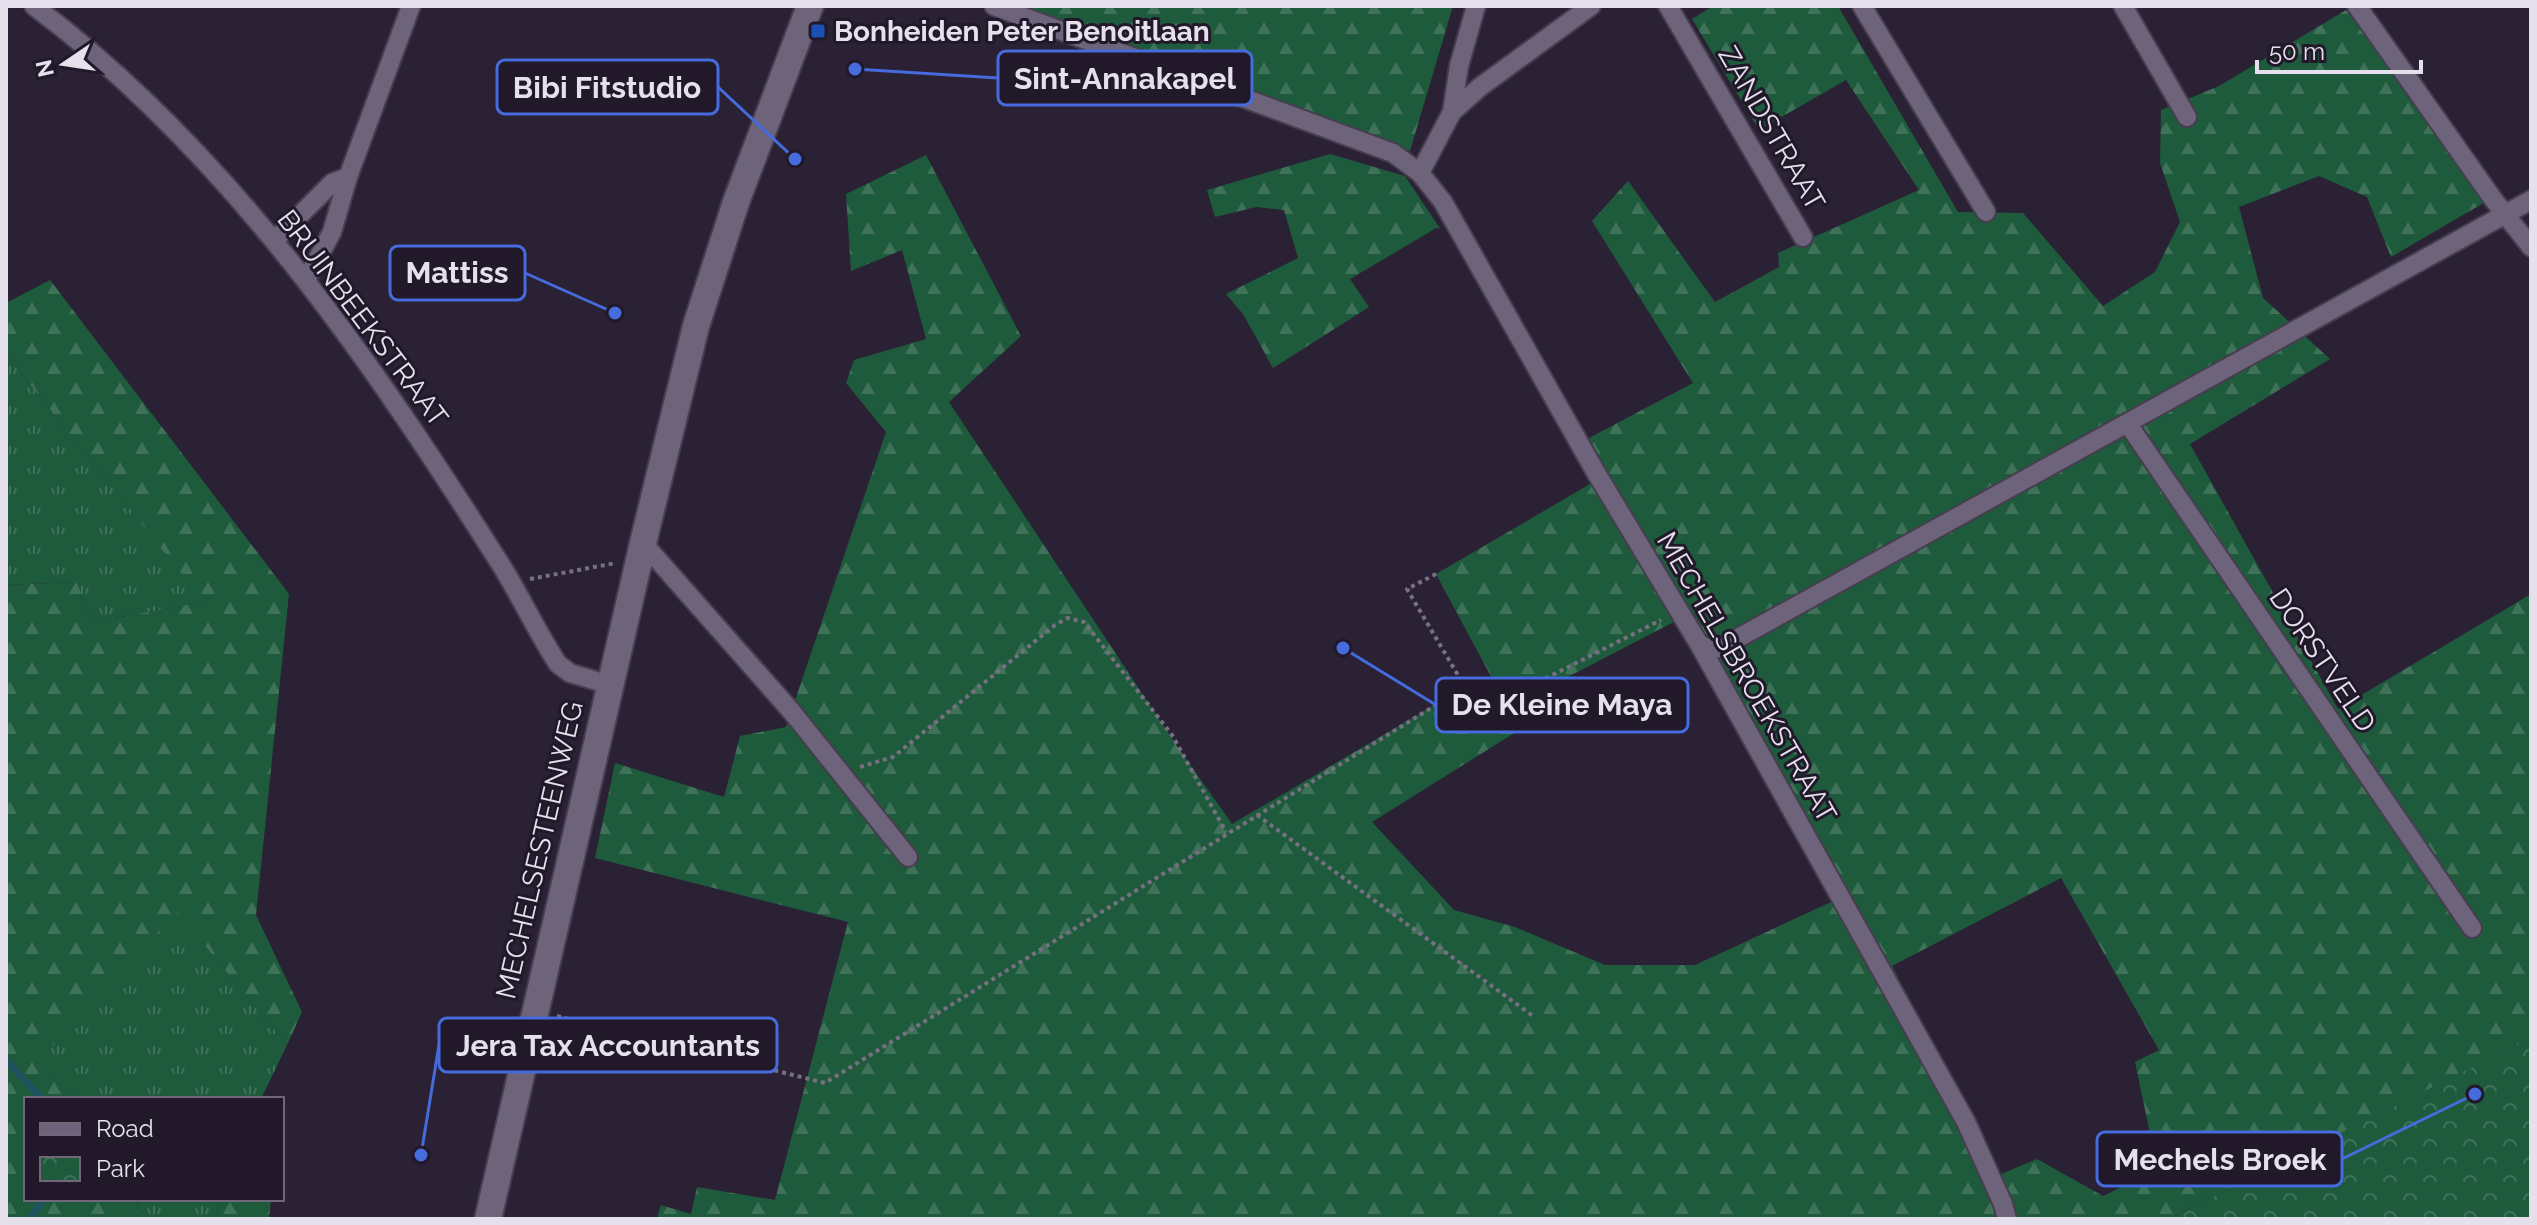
<svg xmlns="http://www.w3.org/2000/svg" width="2537" height="1225" font-family="Raleway,sans-serif">
	<style>
		.grass { fill: url(#grass-tufts) }
		.forest { fill: url(#forest-firs); fill-rule: evenodd }
		.park { fill: url(#park-crowns) }
		.lines { fill: none; stroke-linecap: round; stroke-linejoin: round }
		.stream { stroke: #205261; stroke-width: 7 }
		.street-casing { stroke: #463d4e; stroke-width: 22 }
		.secondary-casing { stroke: #463d4e; stroke-width: 30 }
		.path { stroke: #787081; stroke-width: 4; stroke-dasharray: 4 4; stroke-linecap: butt }
		.street { stroke: #6d637a; stroke-width: 18 }
		.secondary { stroke: #6d637a; stroke-width: 26 }
		.transit-dot { fill: #1a4fb4; stroke: #21182a; stroke-width: 3 }
		.labels { text-anchor: middle; stroke-width: 6; stroke-linejoin: round; paint-order: stroke }
		.poi-label { font-size: 28px; font-weight: bold; fill: #e6e0ed; stroke: #21182a; text-anchor: start }
		.street-label { font-size: 28px; fill: #e6e0ed; stroke: #21182a }
		.leader { fill: none; stroke: #456bdc; stroke-width: 3 }
		.callout-dot { fill: #456bdc; stroke: #21182a; stroke-width: 3 }
		.callout { fill: #21182a; stroke: #456bdc; stroke-width: 3 }
		.callout-label { font-size: 30px; text-anchor: middle; font-weight: bold; fill: #e6e0ed }
	</style>
	<defs>
		<pattern id="grass-tufts" width="24" height="20" patternUnits="userSpaceOnUse" patternTransform="scale(2)"><rect width="24" height="20" fill="#1e5b3c"/><path d="M3 7l-1-3M5 7V3M7 7l1-3M15 17l-1-3M17 17v-4M19 17l1-3" fill="none" stroke="#3f7258"/></pattern>
		<pattern id="forest-firs" width="22" height="20" patternUnits="userSpaceOnUse" patternTransform="scale(2)"><rect width="22" height="20" fill="#1e5b3c"/><path d="M5 1l3.5 6h-7zM16 11l3.5 6h-7z" fill="#3f7258"/></pattern>
		<pattern id="park-crowns" width="20" height="18" patternUnits="userSpaceOnUse" patternTransform="scale(2)"><rect width="20" height="18" fill="#1e5b3c"/><path d="M2 6a3 3 0 1 1 6 0M12 15a3 3 0 1 1 6 0" fill="none" stroke="#3f7258"/></pattern>
	</defs>
	<rect width="100%" height="100%" fill="#2a2135"/>
	<path class="grass" d="M6,354L205,602L92,622L77,582L6,585Z
		M177,911L287,1045L261,1099H77L34,1064Z
		M138,1199H221L215,1219H136Z"/>
	<path class="forest" d="M1018,6H1453L1410,151Z
		M1713,6H1838L1958,212L2023,213L2103,306L2155,272L2180,222L2160,163L2161,110L2219,86L2346,10L2487,201L2391,257L2367,197L2319,176L2239,207L2263,298L2330,359L2190,444L2338,709L2531,594V1038L2522,1043L2531,1219L2317,1145L2168,1219H657L661,1205L691,1214L697,1187L775,1200L848,922L595,858L615,763L724,797L740,736L786,727L886,432L846,383L854,360L926,339L902,250L851,271L846,194L926,155L1021,336L949,402L1179,749L1232,824L1465,687L1503,711L1516,732L1372,822L1454,910L1515,927L1605,965H1695L1844,896L1693,612L1508,708L1436,574L1590,484L1604,468L1589,438L1693,383L1592,221L1628,181L1715,302L1779,267L1778,253L1919,190L1846,80L1759,130L1692,19ZM2061,878L2159,1050L2135,1062L2149,1129L2132,1182L2103,1196L2037,1159L2001,1174L1892,966Z
		M1330,154L1405,176L1441,230L1438,227L1350,279L1369,307L1273,368L1243,314L1226,294L1298,258L1284,210L1256,207L1215,217L1207,190Z
		M50,280L289,594L256,915L302,1012L287,1045L177,912L35,1064L77,1099H26V1199H138L136,1219H6V585L77,582L92,622L204,602L6,354V303Z
		M221,1199H271L269,1219H215Z"/>
	<path class="park" d="M2531,1038V1219H2168Z"/>
	<g class="lines">
		<path class="stream" d="M6,1060L42,1099
			M30,1219L43,1199"/>
		<defs>
			<path id="street" d="M34,6C230,153 371,360 501,565C521,597 537,632 558,664L570,673L610,685
				M994,6L1393,153L1420,173L1443,202L1595,471L1699,644L1966,1122L2003,1204L2007,1219
				M1668,6L1803,237
				M1862,6L1986,212
				M2123,6L2187,117
				M2357,6L2493,199L2531,247
				M1452,112L1459,66L1476,6
				M1420,173L1452,112L1480,87L1591,6
				M274,241L332,183L348,177
				M306,280L332,232L348,177L411,6
				M2128,424L2472,928
				M643,543L792,712L908,857
				M1699,644L1709,649L1720,648L2531,200"/>
			<path id="secondary" d="M488,1219L643,543L696,326L736,202L810,6"/>
		</defs>
		<use href="#street" class="street-casing"/>
		<use href="#secondary" class="secondary-casing"/>
		<path class="path" d="M1436,574L1407,589L1465,687L1511,696L1661,620
			M530,579L616,563
			M860,767L893,757L1055,625L1068,618L1084,622L1172,735L1226,832
			M1257,815L1533,1016
			M557,1016L825,1083L1465,687"/>
		<use href="#street" class="street"/>
		<use href="#secondary" class="secondary"/>
	</g>
	<rect class="transit-dot" x="810" y="23" width="16" height="16" rx="4"/>
	<g class="labels">
		<g class="poi-label">
			<text x="834" y="41">Bonheiden Peter Benoitlaan</text>
		</g>
		<g class="street-label">
			<text transform="translate(1772 128) rotate(60)" y="10">ZANDSTRAAT</text>
			<text transform="translate(363 318) rotate(53)" y="10">BRUINBEEKSTRAAT</text>
			<text transform="translate(2323 660) rotate(56)" y="10">DORSTVELD</text>
			<text transform="translate(1747 677) rotate(60)" y="10">MECHELSBROEKSTRAAT</text>
			<text transform="translate(539 850) rotate(-77)" y="10">MECHELSESTEENWEG</text>
		</g>
	</g>
	<path class="leader" d="M855 69L998 78M795 159L718 87M615 313L525 273M1343 648L1436 705M421 1155L439 1045M2475 1094L2342 1159"/>
	<g class="callout-dot">
		<circle cx="855" cy="69" r="8"/>
		<circle cx="795" cy="159" r="8"/>
		<circle cx="615" cy="313" r="8"/>
		<circle cx="1343" cy="648" r="8"/>
		<circle cx="421" cy="1155" r="8"/>
		<circle cx="2475" cy="1094" r="8"/>
	</g>
	<g class="callout">
		<rect x="998" y="51" width="254" height="54" rx="8"/>
		<rect x="497" y="60" width="221" height="54" rx="8"/>
		<rect x="390" y="246" width="135" height="54" rx="8"/>
		<rect x="1436" y="678" width="252" height="54" rx="8"/>
		<rect x="439" y="1018" width="338" height="54" rx="8"/>
		<rect x="2097" y="1132" width="245" height="54" rx="8"/>
	</g>
	<g class="callout-label">
		<text x="1125" y="89">Sint-Annakapel</text>
		<text x="607" y="98">Bibi Fitstudio</text>
		<text x="457" y="283">Mattiss</text>
		<text x="1562" y="715">De Kleine Maya</text>
		<text x="608" y="1056">Jera Tax Accountants</text>
		<text x="2220" y="1170">Mechels Broek</text>
	</g>
	<rect width="2537" height="1225" fill="none" stroke="#e6e0ed" stroke-width="16"/>
	<rect x="24" y="1097" width="260" height="104" fill="#21182a" stroke="#706878" stroke-width="2"/>
	<rect x="40" y="1123" width="40" height="12" fill="#6d637a" stroke="#706878" stroke-width="2"/>
	<text x="96" y="1137" font-size="24" fill="#e6e0ed">Road</text>
	<rect x="40" y="1157" width="40" height="24" fill="url(#park-crowns)" stroke="#706878" stroke-width="2"/>
	<text x="96" y="1177" font-size="24" fill="#e6e0ed">Park</text>
	<g transform="translate(64 64) rotate(257)" stroke="#21182a" stroke-width="6" paint-order="stroke">
	<path d="M0-6L14 30L0 20L-14 30Z" fill="#e6e0ed"/>
	<text y="-12" font-size="22" font-weight="bold" text-anchor="middle" fill="#e6e0ed">N</text>
	</g>
	<path d="M2257 60v12h164v-12" fill="none" stroke="#e6e0ed" stroke-width="4"/>
	<text x="2269" y="60" font-size="24" fill="#e6e0ed" stroke="#21182a" stroke-width="6" paint-order="stroke">50 m</text>
</svg>
